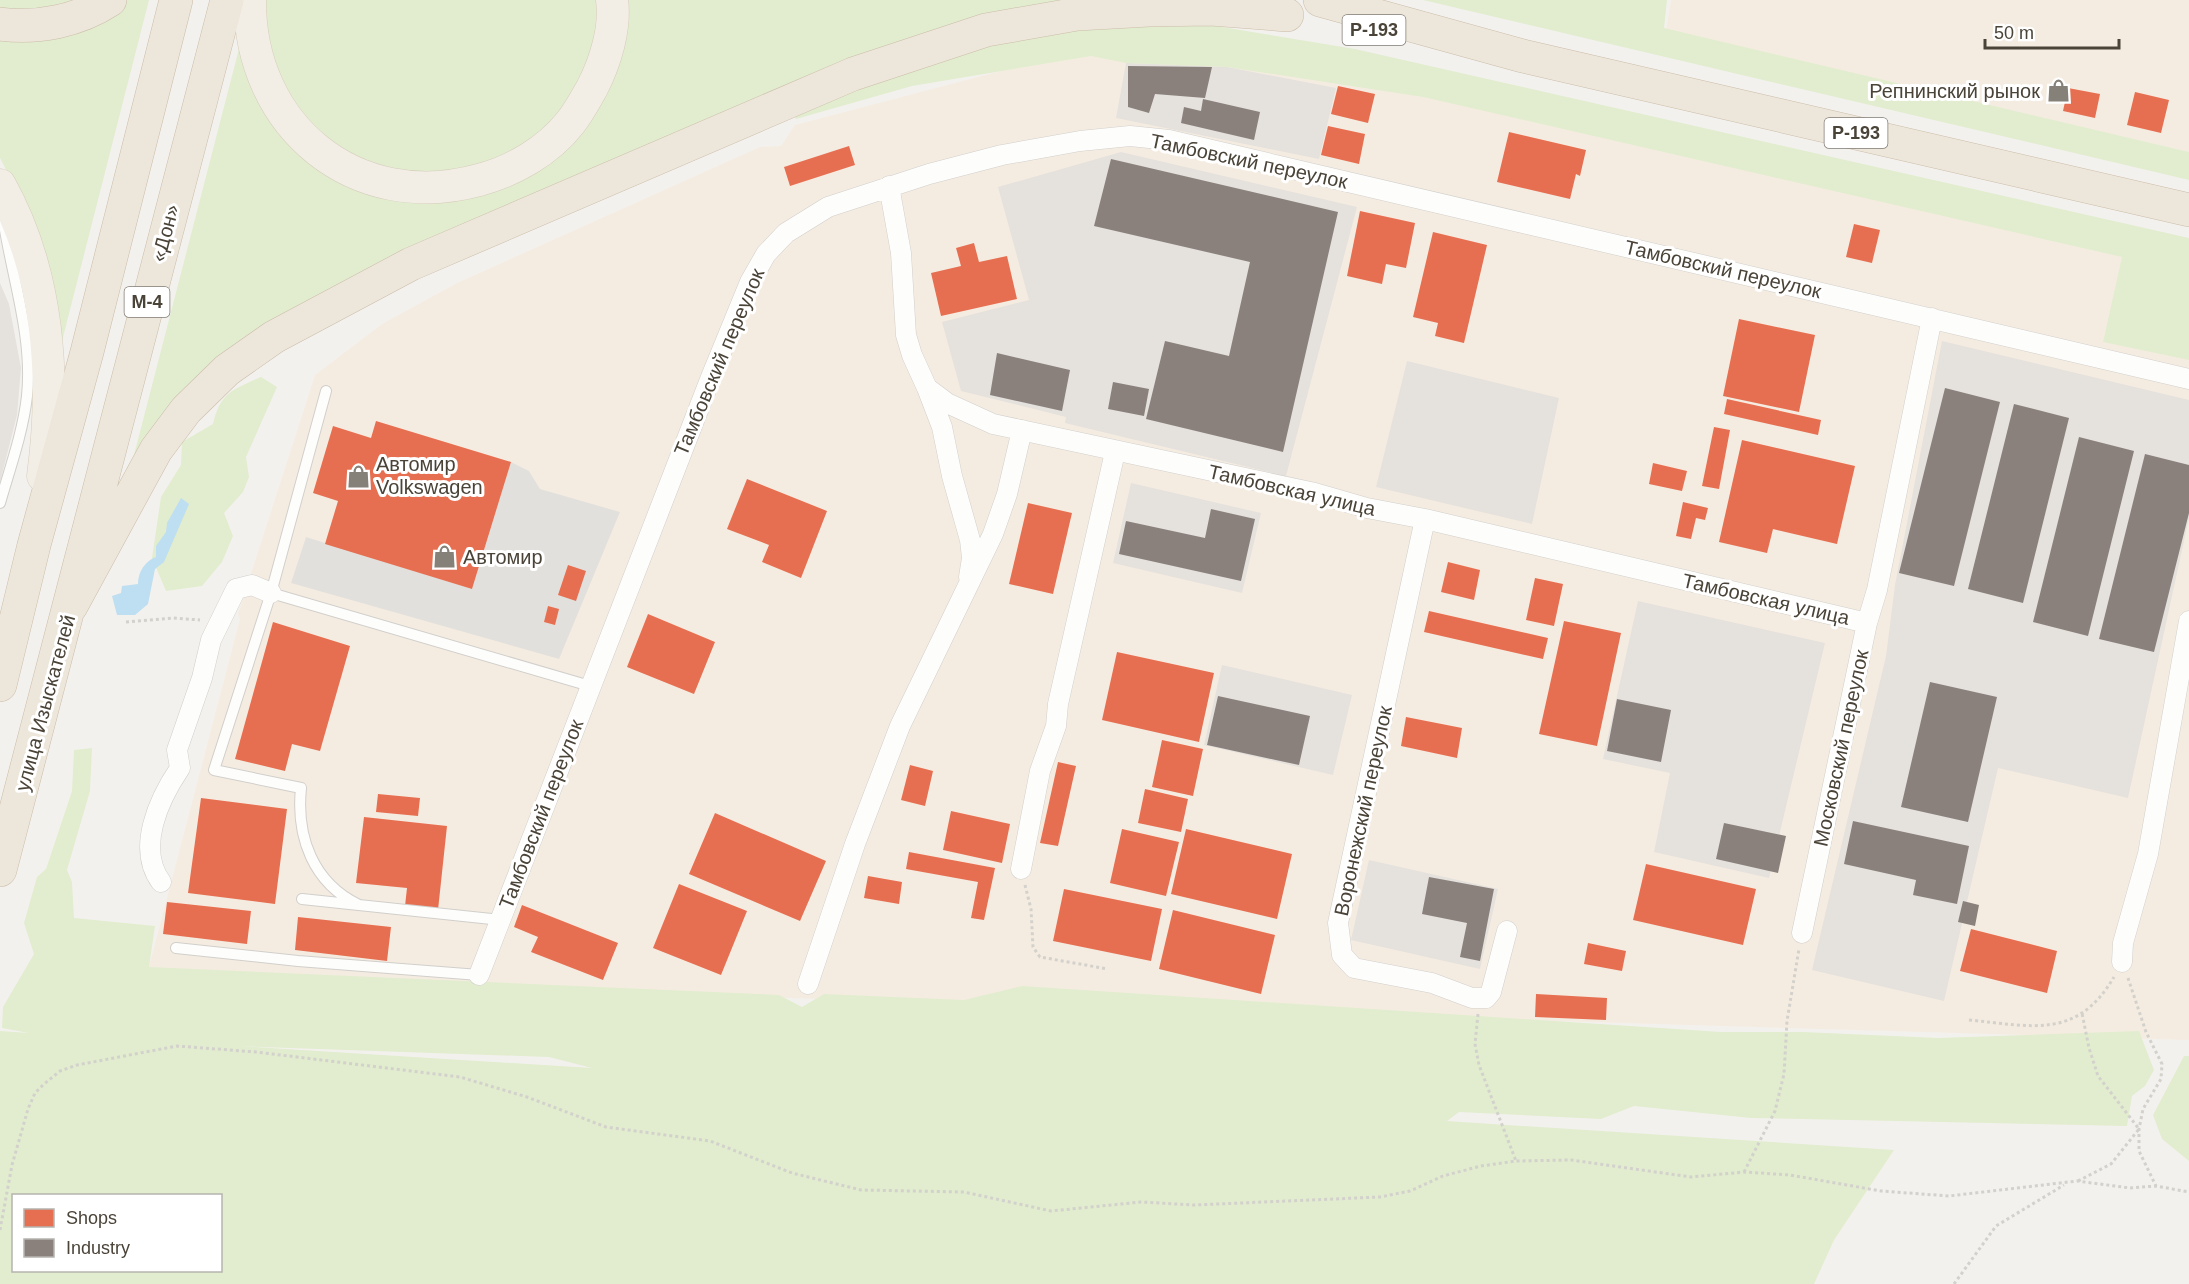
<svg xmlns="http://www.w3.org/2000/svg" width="2189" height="1284" font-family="Helvetica,sans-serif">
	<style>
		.commercial { fill: #f5ece1 }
		.industrial { fill: #e5e1dd }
		.green { fill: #e1edce; fill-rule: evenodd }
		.parking { fill: #e2e0dc }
		.water { fill: #bedef1 }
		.shops { fill: #e76f51 }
		.industry { fill: #8a817c }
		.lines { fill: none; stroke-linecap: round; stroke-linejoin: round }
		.lane-casing { stroke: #d1cfcb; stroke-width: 12 }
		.street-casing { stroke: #d1cfcb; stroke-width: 21 }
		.primary-casing { stroke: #d6cdbb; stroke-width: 33 }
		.highway-casing { stroke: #cbbda9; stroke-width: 34 }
		.path { stroke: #d3d1cc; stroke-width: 3; stroke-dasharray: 3 3; stroke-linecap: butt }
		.lane { stroke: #fdfdfc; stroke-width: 10 }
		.street { stroke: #fdfdfc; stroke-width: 20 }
		.primary { stroke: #f2eee6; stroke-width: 32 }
		.highway { stroke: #ede6da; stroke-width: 33 }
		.labels { text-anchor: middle; stroke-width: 6; stroke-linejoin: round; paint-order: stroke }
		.shield { fill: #fff; stroke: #807b74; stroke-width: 1.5 }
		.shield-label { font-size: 18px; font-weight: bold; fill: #4a4338 }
		.poi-label { font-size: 20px; fill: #4a4338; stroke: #fff; text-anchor: start }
		.street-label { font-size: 20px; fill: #4a4338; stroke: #fff }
	</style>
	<rect width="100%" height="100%" fill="#f3f1ee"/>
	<path class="commercial" d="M1671,0H2189V152L1666,30Z
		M1215,33L2189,241V1040L456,988L149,967L240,619L238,614L315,375L382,324L457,283L760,147L781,146L795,125L1096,46Z"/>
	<path class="industrial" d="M1126,63L1227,67L1336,88L1319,159L1116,118Z
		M1121,152L1357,207L1286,476L1065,423L1066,417L961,391L942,322L1029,300L998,187Z
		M0,283L9,304L21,368L17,415L0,482Z
		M1942,341L2189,400V518L2128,798L1998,768L1944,1001L1812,970L1886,656L1895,585Z
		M1407,361L1559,398L1532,524L1376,487Z
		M1131,483L1261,513L1242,593L1113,563Z
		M1638,601L1825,643L1769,878L1654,852L1670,773L1603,759Z
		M1222,665L1352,695L1333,775L1204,745Z
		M1369,860L1498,889L1480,969L1351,940Z"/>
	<path class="green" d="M0,0H149L61,345L19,196L0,158Z
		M263,0H1126L1056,7L406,259L138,456L134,455L241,41Z
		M1423,0H1667L1664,28L2189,152V180Z
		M1204,24L1355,49L2189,238V360L2103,342L2122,257L1423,97L1227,67L1126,63L1091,56L912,86L796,119L792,111L925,60L1072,25Z
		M261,377L277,387L246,457L249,477L243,492L224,513L233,536L222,562L202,586L166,591L152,558L161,497L181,465L182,442L213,424C220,392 234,389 261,377Z
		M92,748L90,791L67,870L72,882L74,918L155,926L149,967L779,995L802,1007L824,994L964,1000L1022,986L1721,1032H1803L1938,1038L2139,1031L2154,1070L2145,1086L2132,1096L2127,1126L1751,1118L1634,1106L1601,1119L1459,1112L1447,1121L1894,1150L1834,1240L1814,1284H0V1031L29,1033L2,1028L3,1007L34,954L24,923L37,877L46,869L72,791L74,750ZM236,1046L549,1057L592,1068L237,1046ZM14,1196H220V1270H14Z
		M2184,1056H2189V1161L2162,1139L2153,1115Z"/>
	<path class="parking" d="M511,462L529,471L540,489L620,512L559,659L291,583L306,537L472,589Z"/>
	<path class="water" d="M181,498L189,504L164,562L155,569L148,604L135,615H117L112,596L121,593L122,586L138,584C138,572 145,561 156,557V546L166,532L167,523Z"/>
	<path class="shops" d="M1338,86L1375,94L1368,123L1331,114Z
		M2068,88L2100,94L2095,118L2063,111Z
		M2135,92L2169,100L2161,133L2127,125Z
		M1328,126L1365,134L1359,164L1321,155Z
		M1509,132L1586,150L1580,176L1576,174L1570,199L1497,182Z
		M849,146L855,165L790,186L784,167Z
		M1360,211L1415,223L1406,268L1386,264L1382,284L1347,276Z
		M1854,224L1880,230L1872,263L1846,257Z
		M1433,232L1487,245L1464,343L1435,336L1438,323L1413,317Z
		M974,243L979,262L1007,256L1017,299L941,316L931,273L961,266L956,248Z
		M1739,319L1815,335L1799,412L1723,396Z
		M1727,399L1821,420L1818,435L1724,414Z
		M376,421L511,462L472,589L325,544L338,501L313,493L333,426L371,438Z
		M1714,427L1730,430L1719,489L1702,486Z
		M1742,440L1855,466L1837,544L1773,529L1767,553L1719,542Z
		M1653,463L1687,471L1682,491L1649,484Z
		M747,479L827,511L801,578L762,562L769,545L727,529Z
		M1683,502L1708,508L1705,520L1696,518L1691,539L1676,536Z
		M1028,503L1072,513L1053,594L1009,584Z
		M1448,562L1480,570L1474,600L1441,592Z
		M568,565L586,571L576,601L558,595Z
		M1535,578L1563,584L1554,626L1526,620Z
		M548,606L559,609L555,625L544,622Z
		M1429,611L1548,638L1543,659L1424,632Z
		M648,614L715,642L694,694L627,667Z
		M1564,621L1621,633L1597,746L1539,734Z
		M273,622L350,646L320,751L292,744L285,771L235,759Z
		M1117,652L1214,673L1199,742L1102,720Z
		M1406,717L1462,728L1457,758L1401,746Z
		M1162,740L1203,749L1193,796L1152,787Z
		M1058,762L1076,766L1058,846L1040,843Z
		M910,765L933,771L925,806L901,800Z
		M1145,789L1188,799L1181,832L1138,823Z
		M378,794L420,798L418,816L376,812Z
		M201,798L287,809L275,904L188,893Z
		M951,811L1010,824L1002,863L943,850Z
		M715,813L826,861L800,921L689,874Z
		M364,817L447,826L438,910L405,906L407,888L356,883Z
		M1122,829L1179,842L1166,896L1110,883Z
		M1186,829L1292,854L1277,919L1171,894Z
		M909,852L995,868L984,920L971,918L978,882L906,869Z
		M1646,864L1756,889L1743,945L1633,920Z
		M868,876L902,882L899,904L864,898Z
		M679,884L747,911L721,975L653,948Z
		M1064,889L1162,909L1151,961L1053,941Z
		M167,902L251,911L247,944L163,934Z
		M522,905L618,943L603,980L531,952L538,937L514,927Z
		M1173,910L1275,935L1261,994L1159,969Z
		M298,917L391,927L387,961L295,950Z
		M1971,929L2057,951L2047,993L1960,971Z
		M1588,943L1626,951L1622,971L1584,964Z
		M1536,994L1607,998L1606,1020L1535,1017Z"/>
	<path class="industry" d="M1128,66L1212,67L1205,98L1155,94L1149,113L1128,107Z
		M1203,99L1260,112L1254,140L1181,123L1184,107L1201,111Z
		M1111,159L1338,212L1283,452L1146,419L1165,341L1229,356L1250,262L1094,226Z
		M997,353L1070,370L1062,411L990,395Z
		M1113,382L1149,389L1144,416L1108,409Z
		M1945,388L2000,402L1954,586L1899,573Z
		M2014,404L2069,418L2023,603L1968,589Z
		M2079,437L2134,451L2088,636L2033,622Z
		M2145,454L2189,465V513L2154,652L2099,639Z
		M1211,509L1255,519L1241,581L1119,554L1126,521L1205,538Z
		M1930,682L1997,697L1968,822L1901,807Z
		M1218,696L1310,716L1299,765L1207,745Z
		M1617,699L1671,710L1661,762L1607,751Z
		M1853,821L1969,846L1957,904L1913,895L1916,880L1844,864Z
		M1724,823L1786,836L1778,873L1716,859Z
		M1429,877L1494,889L1480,961L1460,957L1467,923L1422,914Z
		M1963,901L1979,905L1975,926L1958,922Z"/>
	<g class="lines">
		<defs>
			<path id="lane" d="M326,391L271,593L214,770L301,788C296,837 313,883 359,905
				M0,503C10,468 23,432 27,396C33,338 13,281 4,224
				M271,593L590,686
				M302,899L501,920
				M176,948L298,961L479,975"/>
			<path id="street" d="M889,186L901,253L906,335L912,355L927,388L947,403L993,424L1315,493L1367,508L1425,519L1867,623
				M927,388L942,427L952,476L970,540L972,558L969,577
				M1425,519L1338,923L1342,955L1354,968L1432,983L1472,998H1486L1491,992L1507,931
				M1021,869L1040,771L1056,726L1058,704L1115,452
				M161,882C136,848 159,799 180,768L177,750L202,678L211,640L236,589L252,585L271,593
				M1802,933L1867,623L1877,590L1932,318
				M2122,962L2123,943L2148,854L2189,621
				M479,975L711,377L750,282L766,254L786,233L828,207L929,174L1002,155L1080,141L1130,136L1169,140L2189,379
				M808,984L855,844L900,726L993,534L1007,494L1022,430"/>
			<path id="primary" d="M250,0C249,126 355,214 479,180C513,171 548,151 570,123C579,112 585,100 592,88C605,63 616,28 612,0
				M0,185C49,273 56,378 43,476"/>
			<path id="highway" d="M1320,0L1523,56L2189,210
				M0,24C38,29 78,21 110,0
				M71,606L156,450L186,410L227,370L274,337L411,264L853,74L986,30L1077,14L1149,10L1211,9L1287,15
				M0,685L34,545L87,352L176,0
				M0,870L227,0"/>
		</defs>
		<use href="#lane" class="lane-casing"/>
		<use href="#street" class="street-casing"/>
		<use href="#primary" class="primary-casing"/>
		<use href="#highway" class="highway-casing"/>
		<path class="path" d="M126,622L173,618L200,620
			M1025,885L1031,909L1033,947L1040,957L1108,969
			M2128,978L2146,1032L2162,1064L2161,1079L2143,1109L2139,1129V1151L2156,1186
			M1478,1014L1475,1044L1479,1065L1516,1161
			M1969,1020C2032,1026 2077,1040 2114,977
			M1744,1172L1775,1111L1784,1074L1787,1021L1799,949
			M2078,1181L2111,1164L2139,1129L2098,1076L2089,1048L2082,1013
			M0,1230L12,1165L28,1109L35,1093L44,1084L60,1071L77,1065L177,1046L256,1052L460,1077L527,1097L606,1127L710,1141L792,1173L861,1190L964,1192L1051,1211L1141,1202L1194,1205L1380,1197L1410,1191L1443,1176L1481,1166L1516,1161L1571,1160L1691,1177L1744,1172L1790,1175L1881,1191L1949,1196L2077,1181L2130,1188L2156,1186L2189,1192
			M1954,1284L1996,1226L2064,1185"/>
		<use href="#lane" class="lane"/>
		<use href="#street" class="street"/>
		<use href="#primary" class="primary"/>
		<use href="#highway" class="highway"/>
	</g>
	<defs>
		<symbol id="shop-bare" viewBox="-9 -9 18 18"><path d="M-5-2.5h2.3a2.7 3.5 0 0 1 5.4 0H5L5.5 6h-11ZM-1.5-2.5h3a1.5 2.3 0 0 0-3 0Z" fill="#858078" stroke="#fff" stroke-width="2.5" paint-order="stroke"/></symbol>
	</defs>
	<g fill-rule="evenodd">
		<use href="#shop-bare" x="2042" y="74" width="33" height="33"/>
		<use href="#shop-bare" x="342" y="460" width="33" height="33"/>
		<use href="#shop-bare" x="428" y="540" width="33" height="33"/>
	</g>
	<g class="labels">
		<g class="shield">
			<rect x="1342.5" y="15" width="63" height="30" rx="4.5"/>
			<rect x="1824.5" y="118" width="63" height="30" rx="4.5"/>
			<rect x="124.5" y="287" width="45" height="30" rx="4.5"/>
		</g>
		<g class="shield-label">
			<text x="1374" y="36">Р-193</text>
			<text x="1856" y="139">Р-193</text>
			<text x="147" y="308">М-4</text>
		</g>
		<g class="poi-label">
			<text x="2040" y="98" text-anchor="end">Репнинский рынок</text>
			<text x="376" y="471">Автомир<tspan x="376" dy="23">Volkswagen</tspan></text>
			<text x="463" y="564">Автомир</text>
		</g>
		<g class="street-label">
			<text transform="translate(1249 161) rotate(12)" y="7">Тамбовский переулок</text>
			<text transform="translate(165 233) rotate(-75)" y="7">«Дон»</text>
			<text transform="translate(1723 269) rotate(13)" y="7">Тамбовский переулок</text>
			<text transform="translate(719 362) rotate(-67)" y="7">Тамбовский переулок</text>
			<text transform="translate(1292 490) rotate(13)" y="7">Тамбовская улица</text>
			<text transform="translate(1766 599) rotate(13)" y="7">Тамбовская улица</text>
			<text transform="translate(45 703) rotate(-75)" y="7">улица Изыскателей</text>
			<text transform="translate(1841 748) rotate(-78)" y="7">Московский переулок</text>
			<text transform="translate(1363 811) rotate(-78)" y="7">Воронежский переулок</text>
			<text transform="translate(541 814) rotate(-69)" y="7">Тамбовский переулок</text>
		</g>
	</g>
	<rect x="12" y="1194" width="210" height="78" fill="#ffffff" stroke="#b7b4af" stroke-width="1.5"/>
	<rect x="24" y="1209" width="30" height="18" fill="#e76f51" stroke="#b7b4af" stroke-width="1.5"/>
	<text x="66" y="1224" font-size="18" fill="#4a4338">Shops</text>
	<rect x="24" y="1239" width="30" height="18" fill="#8a817c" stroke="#b7b4af" stroke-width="1.5"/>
	<text x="66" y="1254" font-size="18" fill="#4a4338">Industry</text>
	<path d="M1985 39v9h134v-9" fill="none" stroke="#4a4338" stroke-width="3"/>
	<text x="1994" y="39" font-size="18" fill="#4a4338" stroke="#ffffff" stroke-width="4.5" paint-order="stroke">50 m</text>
</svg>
